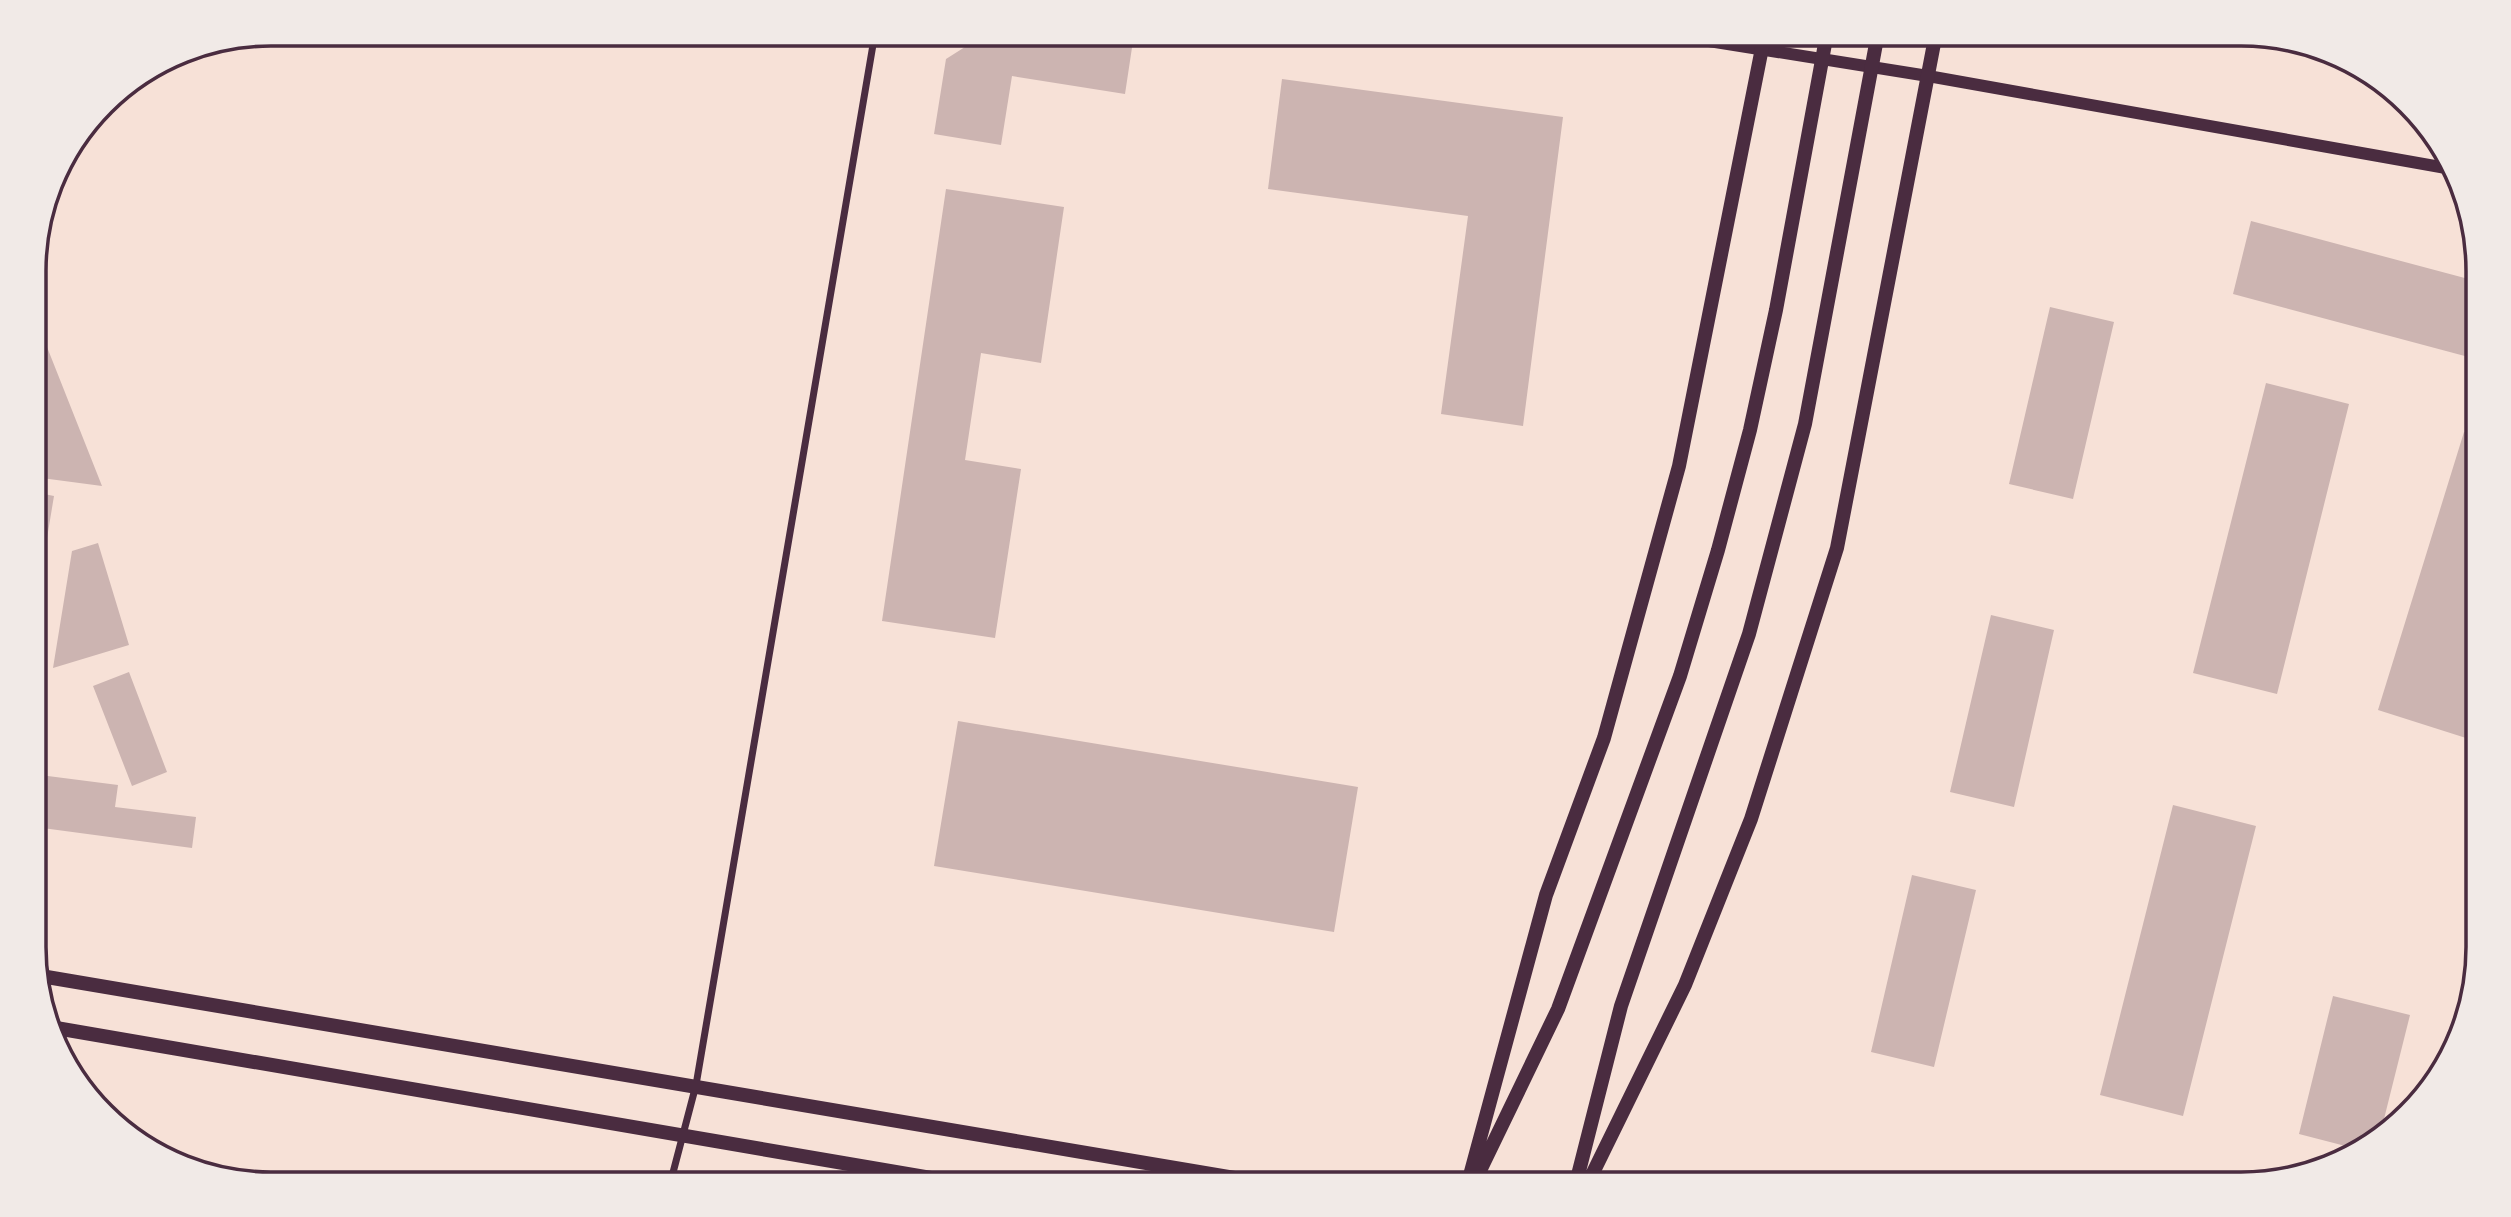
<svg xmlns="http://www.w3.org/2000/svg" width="2511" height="1217" font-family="'Noto Sans',sans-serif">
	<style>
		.building { fill: #ccb4b1 }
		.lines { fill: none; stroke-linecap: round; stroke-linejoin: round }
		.minor { stroke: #4a2c40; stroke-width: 7 }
		.tertiary { stroke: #4a2c40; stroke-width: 12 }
		.secondary { stroke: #4a2c40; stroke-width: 14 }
		.rim { fill: none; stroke: #4a2c40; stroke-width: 3.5 }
	</style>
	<rect width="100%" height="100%" fill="#f7e1d7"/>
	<path class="building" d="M987,33H1082L1133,41L1125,94L1012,76L1001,145L934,134L946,59Z
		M1282,79L1563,117L1523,426L1441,414L1468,216L1268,189Z
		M946,189L1064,207L1041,363L981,353L965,460L1021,469L995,638L882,621Z
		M2251,221L2476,281V359L2233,294Z
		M2050,307L2114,322L2073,499L2009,484Z
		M34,345L47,347L102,486L34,477V456L40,413L34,412Z
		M2266,383L2349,404L2277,694L2193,673Z
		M2464,432L2476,436L2477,703L2466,738L2378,710Z
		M34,492L54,496L47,538L34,535Z
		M98,543L129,645L53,668L72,551Z
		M34,551L46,553L40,595L35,594Z
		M1991,615L2054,630L2014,807L1950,792Z
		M129,672L167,772L132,786L93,686Z
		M958,721L1358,787L1334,932L934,866Z
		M40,775L118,785L115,807L196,817L192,848L35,827Z
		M2173,805L2256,826L2183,1116L2100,1095Z
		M1912,875L1976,890L1934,1067L1871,1052Z
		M2333,996L2410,1015L2380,1135L2373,1144L2357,1149L2299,1134Z"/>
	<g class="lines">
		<path class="minor" d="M670,1184L696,1085L875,33"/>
		<path class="tertiary" d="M1659,33L1928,76L2446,168"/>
		<path class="secondary" d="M35,975L1270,1184
			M56,1028L966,1184
			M1469,1179L1546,895L1604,738L1679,466L1765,33
			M1474,1183L1558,1009L1680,676L1718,550L1750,430L1776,310L1827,33
			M1576,1183L1621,1006L1749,634L1805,424L1878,33
			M1588,1183L1685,985L1751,819L1837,548L1936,33"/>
	</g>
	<path d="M0 0H2511V1217H0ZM271 46H2241A225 225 0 0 1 2466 271V947A225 225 0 0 1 2241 1172H271A225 225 0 0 1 46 947V271A225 225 0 0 1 271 46Z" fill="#f1eae7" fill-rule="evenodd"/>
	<path class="rim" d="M271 46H2241A225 225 0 0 1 2466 271V947A225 225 0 0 1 2241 1172H271A225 225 0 0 1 46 947V271A225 225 0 0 1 271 46Z"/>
</svg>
